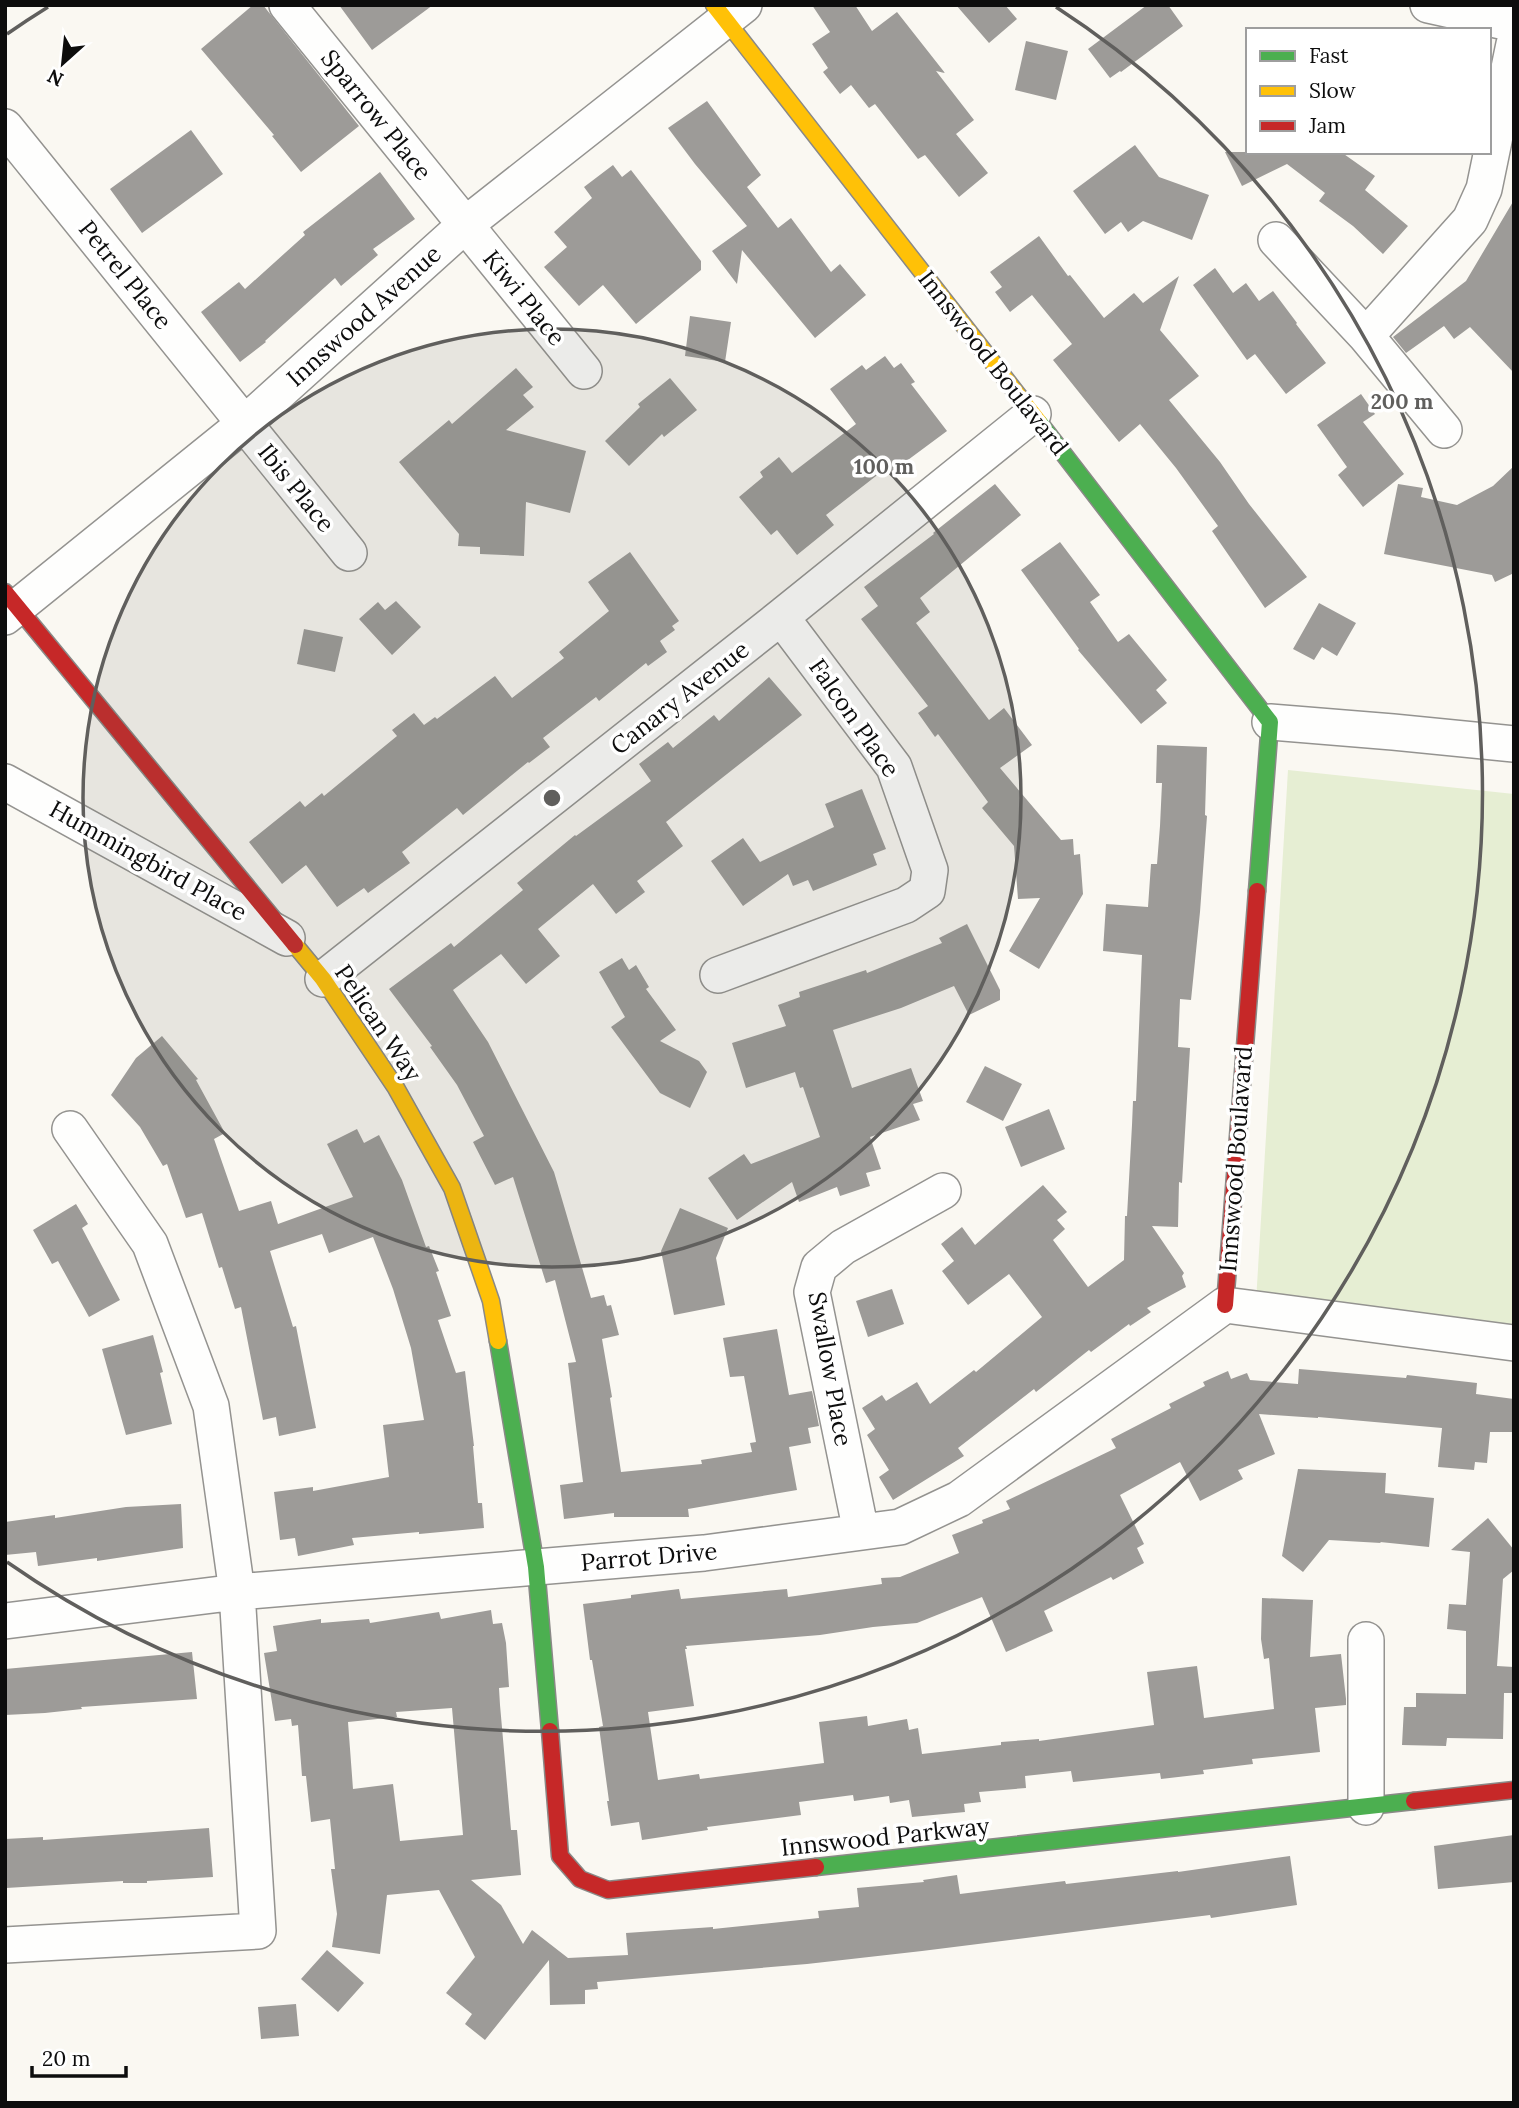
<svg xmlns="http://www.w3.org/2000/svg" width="1519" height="2108" font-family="Lora,serif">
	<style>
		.green { fill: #e6eed3 }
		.building { fill: #9d9b98; fill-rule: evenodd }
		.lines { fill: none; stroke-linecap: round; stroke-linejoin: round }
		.street-casing { stroke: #949390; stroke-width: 38 }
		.fast-casing { stroke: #8a8987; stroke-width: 19 }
		.slow-casing { stroke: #8a8987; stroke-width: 19 }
		.jam-casing { stroke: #8a8987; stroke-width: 19 }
		.street { stroke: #fefefd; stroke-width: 35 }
		.fast { stroke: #4caf50; stroke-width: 16 }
		.slow { stroke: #ffc107; stroke-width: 16 }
		.jam { stroke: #c62828; stroke-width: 16 }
		.ring { fill: none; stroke: #605f5d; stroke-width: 3.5 }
		.labels { text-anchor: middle; stroke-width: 7; stroke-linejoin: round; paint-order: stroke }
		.street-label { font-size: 24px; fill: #0d0d0d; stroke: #fff }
		.centre { fill: #605f5d; stroke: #fff; stroke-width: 3.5 }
		.ring-label { font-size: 21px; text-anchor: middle; font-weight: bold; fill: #605f5d; stroke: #fff; stroke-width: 7; stroke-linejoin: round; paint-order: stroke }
	</style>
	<rect width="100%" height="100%" fill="#faf8f2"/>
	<path class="green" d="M1288,770L1514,794V1329L1256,1302Z"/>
	<path class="building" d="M253,5H263L359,126L301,172L272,136L274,135L201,49Z
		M339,5H433L372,50Z
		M812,5H855L872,31L897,12L945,73L936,71L974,120L956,134L988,173L959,197L925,155L918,159L875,104L869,108L851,85L840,94L823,72L828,68L812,44L830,32Z
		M956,5H1005L1017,19L989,43Z
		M1147,5H1168L1183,26L1121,72L1120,71L1110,78L1088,49Z
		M1026,41L1068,51L1056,100L1015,90Z
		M707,101L761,175L747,187L778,228L791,218L831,272L840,264L866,295L815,338L742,250L737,284L712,251L747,226L695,164L668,128Z
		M191,130L223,174L142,233L110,189Z
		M1135,145L1159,177L1209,195L1192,240L1143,221L1128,232L1121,222L1105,234L1073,191Z
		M1225,152H1341L1375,176L1365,190L1408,226L1383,254L1353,226L1319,201L1325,193L1287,164L1242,186Z
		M613,165L622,177L631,170L701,261V270L636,324L603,285L579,306L544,267L567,247L554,232L592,198L584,187Z
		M380,172L415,219L373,249L378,255L341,286L335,278L265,341L266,342L240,362L201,312L239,282L245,289L305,235L303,232Z
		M1514,200V373L1470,327L1454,339L1444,326L1406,353L1393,337L1466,281Z
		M1039,236L1068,276L1070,275L1104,318L1134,293L1143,303L1179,276L1160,330L1199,376L1169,400L1220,462L1249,504L1307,577L1265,608L1212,531L1218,526L1176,468L1140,424L1119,442L1053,360L1072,344L1032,295L1010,312L995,292L1002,287L990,272Z
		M1215,268L1233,293L1246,283L1259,301L1273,291L1297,323L1296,324L1326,363L1286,394L1255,354L1247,360L1193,285Z
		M690,316L731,322L725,362L685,356Z
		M885,356L894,368L901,363L915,382L911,384L947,431L889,474L885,469L826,515L834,525L797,555L777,530L771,535L739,497L763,477L760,472L779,457L792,473L856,424L830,389L862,365L866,370Z
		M516,368L533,387L523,395L534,407L506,430L586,451L570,513L526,502L524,556L480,554V547L458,546L459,534L399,462L449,420L452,424Z
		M670,378L697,410L664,437L662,434L629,466L605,441L640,407L638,404Z
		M1361,394L1375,414L1363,422L1404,474L1363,507L1338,475L1347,467L1317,425Z
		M1514,466V573L1495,582L1492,575L1384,554L1398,484L1423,488L1421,497L1457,505L1493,486Z
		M995,484L1021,515L920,598L930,612L916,623L989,720L1004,708L1032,745L1000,768L1061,840L1073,839L1074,855L1080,854L1083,894L1039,969L1009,951L1040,898L1018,899L1014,846L982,808L988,802L938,734L935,737L918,713L928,706L861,619L878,606L864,587L934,534L933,533Z
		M1060,542L1100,595L1090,602L1118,642L1129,634L1167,680L1156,690L1167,703L1141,724L1078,650L1079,649L1021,570Z
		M630,552L679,621L672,626L675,630L660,641L667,652L648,666L646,663L599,701L596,697L543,738L550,747L529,763L528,762L463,815L457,808L402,852L410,863L368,893L364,888L337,907L306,865L282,884L249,842L300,801L305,807L322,793L324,796L397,736L392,730L414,713L424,725L435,717L437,719L495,676L512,698L564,658L559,652L609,611L588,582Z
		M396,601L421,627L392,655L359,619L378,602L385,610Z
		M1319,603L1356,623L1337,656L1322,647L1314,660L1293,649Z
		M304,629L343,637L335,672L297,664Z
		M769,677L802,715L666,822L683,846L637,881L645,892L616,914L593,884L538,929L560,956L526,984L501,954L453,990L488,1042L554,1172L591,1298L604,1295L607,1306L611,1305L619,1335L602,1339L612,1397L610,1398L621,1472L702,1464L701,1460L752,1452L750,1443L756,1442L744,1376L730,1377L723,1338L777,1329L789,1395L812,1391L819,1426L808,1428L811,1443L789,1447L797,1490L688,1509L689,1517H614V1513L564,1519L560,1485L583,1482L568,1363L576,1362L555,1280L546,1283L513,1177L495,1185L473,1142L484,1136L457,1085L430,1047L432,1046L389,989L451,943L454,947L523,890L517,883L575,835L576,836L651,781L639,764L668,742L673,748L714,715L719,721Z
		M1157,745L1207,747L1205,815L1207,816L1200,912L1191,1000L1180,999L1178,1047L1190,1048L1182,1183L1179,1182L1178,1227L1152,1226L1184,1273L1182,1276L1186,1287L1147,1308L1151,1312L1130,1326L1129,1324L1091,1352L1089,1350L1036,1392L1034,1389L958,1448L964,1456L893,1500L879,1477L889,1470L867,1435L875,1429L862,1408L882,1395L886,1401L917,1382L930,1404L974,1370L976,1372L1042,1317L1009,1274L968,1305L942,1271L954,1261L941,1244L962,1227L975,1245L1043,1185L1067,1212L1057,1220L1065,1229L1053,1240L1088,1287L1124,1260L1125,1216H1127L1132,1125L1133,1101H1136L1142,955L1103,951L1106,904L1148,907L1151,864H1157L1160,826L1162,783H1156Z
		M862,789L886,849L873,854L877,865L813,891L808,880L793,886L788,874L743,906L711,861L743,838L760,862L834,827L825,804Z
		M967,924L1000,990V1000L969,1015L954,986L901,1008L833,1030L852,1088L911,1068L923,1101L913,1104L920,1120L870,1137L881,1169L866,1173L870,1186L840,1196L837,1187L799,1202L792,1182L737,1220L708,1178L744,1154L751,1164L820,1137L803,1087L800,1088L795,1072L746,1088L732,1043L786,1026L778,1005L800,997L799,992L866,970L867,973L942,943L939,938Z
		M622,958L629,970L636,965L649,987L646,989L676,1030L660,1041L699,1061L707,1072L690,1108L660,1093L611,1027L625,1017L599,972Z
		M162,1036L198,1079L196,1080L225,1133L214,1139L239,1211L271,1201L278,1224L353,1197L327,1144L357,1129L364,1143L379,1135L402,1180L426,1247L429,1246L439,1271L436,1272L451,1316L438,1320L456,1373L465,1371L474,1446H473L478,1503H482L484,1528L419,1534V1532L352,1538L354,1545L298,1556L295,1538L280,1540L274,1492L313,1487V1491L389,1477L383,1425L424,1420L411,1348L393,1289L373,1237L329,1253L322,1234L270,1251L293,1327L296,1326L316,1428L279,1436L276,1417L263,1420L241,1307L235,1309L222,1267L219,1268L202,1213L186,1218L167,1164L163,1166L140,1127L111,1095L136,1058Z
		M985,1066L1022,1084L1003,1121L966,1102Z
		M1049,1109L1065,1149L1021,1167L1005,1127Z
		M76,1204L88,1224L82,1228L120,1300L89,1317L58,1261L52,1264L33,1230Z
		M680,1208L728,1228L716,1258L725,1305L674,1315L661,1251Z
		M892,1289L904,1324L868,1337L856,1301Z
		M153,1335L163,1372L160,1373L172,1424L126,1435L102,1349Z
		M1299,1369L1406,1378L1407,1375L1477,1383L1476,1394L1514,1399V1432H1490L1487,1463L1475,1462L1474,1470L1438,1467L1442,1428L1318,1417V1418L1259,1414L1275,1454L1238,1470L1243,1479L1200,1501L1180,1462L1120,1495L1144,1544L1137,1548L1144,1563L1113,1580L1111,1577L1044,1611L1053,1631L1006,1652L982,1597L917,1623L873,1627L820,1635L686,1646L687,1649H685L694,1706L648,1712L658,1780L699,1774L700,1779L824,1763L819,1722L867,1716L868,1726L907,1719L909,1730L918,1728L922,1754L1001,1745V1742L1039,1739V1741L1154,1725L1147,1672L1197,1666L1204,1718L1274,1709L1269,1658L1264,1659L1261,1639L1262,1598L1313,1600L1310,1657L1341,1654L1346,1699V1705L1315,1708L1320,1752L1252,1759L1253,1764L1203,1770L1204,1774L1161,1779L1160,1773L1073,1782L1071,1771L1025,1776L1026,1788L979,1792L981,1802L964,1804L965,1812L912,1817L909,1800L890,1803L889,1796L854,1801L853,1795L799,1802L801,1815L707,1827L708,1830L642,1840L639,1822L611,1826L607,1801H609L599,1727L603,1726L592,1660H590L583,1604L631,1598V1595L679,1589L681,1599L787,1589L788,1597L882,1584L881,1578L900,1577L959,1553L952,1535L983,1523L982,1520L1010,1509L1006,1501L1116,1448L1111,1439L1171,1408L1169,1404L1205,1386L1203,1382L1228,1371L1231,1379L1247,1373L1250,1380L1298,1384Z
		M1298,1469L1386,1473L1385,1493L1434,1498L1429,1547L1380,1542L1381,1543L1329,1540L1303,1572L1282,1556Z
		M181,1504L183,1548L97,1561V1558L38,1566L36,1552L5,1555V1522L55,1515V1518L126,1507Z
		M1488,1518L1514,1550V1570L1503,1579L1497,1666L1514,1667V1693H1504L1503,1739L1447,1738L1446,1746L1402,1745L1404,1707H1416V1693L1466,1694V1631L1447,1629L1449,1604L1466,1605L1470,1552L1451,1550Z
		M491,1610L493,1624L502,1623L506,1643L509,1687L499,1688L500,1705L511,1830H517L521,1875L471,1880L501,1905L523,1944L532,1930L568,1958L628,1955L626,1933L713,1927V1929L819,1918L818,1911L859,1907L857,1888L924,1882L923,1880L957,1875L960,1894L1065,1881L1066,1884L1178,1871V1872L1290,1856L1297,1905L1211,1918L1210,1915L1097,1929L922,1951L807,1964L597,1982L598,1989L585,1990V2004L550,2005L549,1960L485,2040L465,2024L472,2014L446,1993L475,1957L439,1890L387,1895L380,1954L332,1947L337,1914L331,1869H335L330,1819L311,1822L306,1776H302L298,1725L292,1726L291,1719L275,1721L264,1653L277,1651L273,1626L321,1619V1623L369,1619L370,1623L439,1612L441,1619ZM452,1708L463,1835L400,1841L393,1784L353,1789L348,1722L397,1717L396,1712Z
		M192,1652L197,1699L81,1707L82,1709L45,1713L5,1715V1669Z
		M209,1828L213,1877L147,1881V1883H123V1881L6,1888L5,1839L43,1837V1840Z
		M1514,1835V1882L1438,1889L1434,1846Z
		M327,1950L364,1983L338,2012L301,1979Z
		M296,2004L299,2036L261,2039L258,2007Z"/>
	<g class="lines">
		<defs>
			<path id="street" d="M287,5L584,371
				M1428,5L1514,24
				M5,127L349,553
				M1276,240L1366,336L1444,430
				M1366,336L1470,220L1484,189L1514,44
				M5,617L244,424L465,225L744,5
				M1270,722L1393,732L1514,744
				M5,782L287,938
				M718,975L906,905L927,891L930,870L894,767L781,617
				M323,979L781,617L1033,414
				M861,1532L812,1292L819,1267L843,1247L943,1191
				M5,1621L237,1592L704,1553L900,1527L959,1499L1225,1305L1514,1343
				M1366,1640V1807
				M5,1945L258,1931L237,1592L211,1406L150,1244L70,1129"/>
			<path id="fast" d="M1039,422L1270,722L1257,891
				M498,1341L536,1567L550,1731
				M816,1867L1414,1801"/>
			<path id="slow" d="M714,5L1039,422
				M295,945L323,979L396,1088L452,1188L491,1301L498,1341"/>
			<path id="jam" d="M5,592L295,945
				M1225,1305L1257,891
				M550,1731L560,1856L580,1879L608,1890L816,1867
				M1414,1801L1514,1790"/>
		</defs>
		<use href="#street" class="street-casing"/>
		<use href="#fast" class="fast-casing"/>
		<use href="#slow" class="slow-casing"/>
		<use href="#jam" class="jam-casing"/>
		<use href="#street" class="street"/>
		<use href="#fast" class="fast"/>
		<use href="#slow" class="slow"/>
		<use href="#jam" class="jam"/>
	</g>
	<circle cx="552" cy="798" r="469" fill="#605f5d" fill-opacity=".12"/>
	<g class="ring">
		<circle cx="552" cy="798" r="469"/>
		<path d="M7 34A938 938 0 0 1 48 7M1056 7A938 938 0 1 1 7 1562"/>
	</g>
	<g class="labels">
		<g class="street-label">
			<text transform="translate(376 115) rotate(51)" y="8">Sparrow Place</text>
			<text transform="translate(125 275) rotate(51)" y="8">Petrel Place</text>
			<text transform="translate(524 298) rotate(51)" y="8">Kiwi Place</text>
			<text transform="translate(364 316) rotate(-42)" y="8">Innswood Avenue</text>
			<text transform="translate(993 363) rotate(52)" y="8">Innswood Boulavard</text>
			<text transform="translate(296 488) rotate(51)" y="8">Ibis Place</text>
			<text transform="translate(680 698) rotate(-38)" y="8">Canary Avenue</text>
			<text transform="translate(854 718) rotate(55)" y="8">Falcon Place</text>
			<text transform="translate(148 861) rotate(29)" y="8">Hummingbird Place</text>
			<text transform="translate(378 1023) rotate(56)" y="8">Pelican Way</text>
			<text transform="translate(1236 1159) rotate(-86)" y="8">Innswood Boulavard</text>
			<text transform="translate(830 1369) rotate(80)" y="8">Swallow Place</text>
			<text transform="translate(649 1557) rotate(-5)" y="8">Parrot Drive</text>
			<text transform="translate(885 1837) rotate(-6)" y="8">Innswood Parkway</text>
		</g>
	</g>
	<circle cx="552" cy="798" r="10" class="centre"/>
	<g class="ring-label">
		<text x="1402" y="409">200 m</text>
		<text x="884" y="474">100 m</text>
	</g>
	<rect width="1519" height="2108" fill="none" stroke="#0d0d0d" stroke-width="14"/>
	<rect x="1246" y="28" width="245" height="126" fill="#ffffff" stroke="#9e9e9e" stroke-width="2"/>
	<rect x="1260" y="51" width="35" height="10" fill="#4caf50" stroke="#9e9e9e" stroke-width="2"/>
	<text x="1309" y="63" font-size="21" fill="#0d0d0d">Fast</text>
	<rect x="1260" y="86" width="35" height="10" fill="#ffc107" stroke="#9e9e9e" stroke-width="2"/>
	<text x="1309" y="98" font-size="21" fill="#0d0d0d">Slow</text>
	<rect x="1260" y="121" width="35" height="10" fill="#c62828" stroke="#9e9e9e" stroke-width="2"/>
	<text x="1309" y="133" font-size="21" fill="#0d0d0d">Jam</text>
	<g transform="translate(63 63) rotate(207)" stroke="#ffffff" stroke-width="5" paint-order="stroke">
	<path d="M0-5L12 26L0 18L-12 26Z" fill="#0d0d0d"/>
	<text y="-10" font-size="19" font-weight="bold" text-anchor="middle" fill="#0d0d0d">N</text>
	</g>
	<path d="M32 2066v10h94v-10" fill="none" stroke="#0d0d0d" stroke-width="3.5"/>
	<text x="42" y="2066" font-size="21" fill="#0d0d0d" stroke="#ffffff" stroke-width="5" paint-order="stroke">20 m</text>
</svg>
